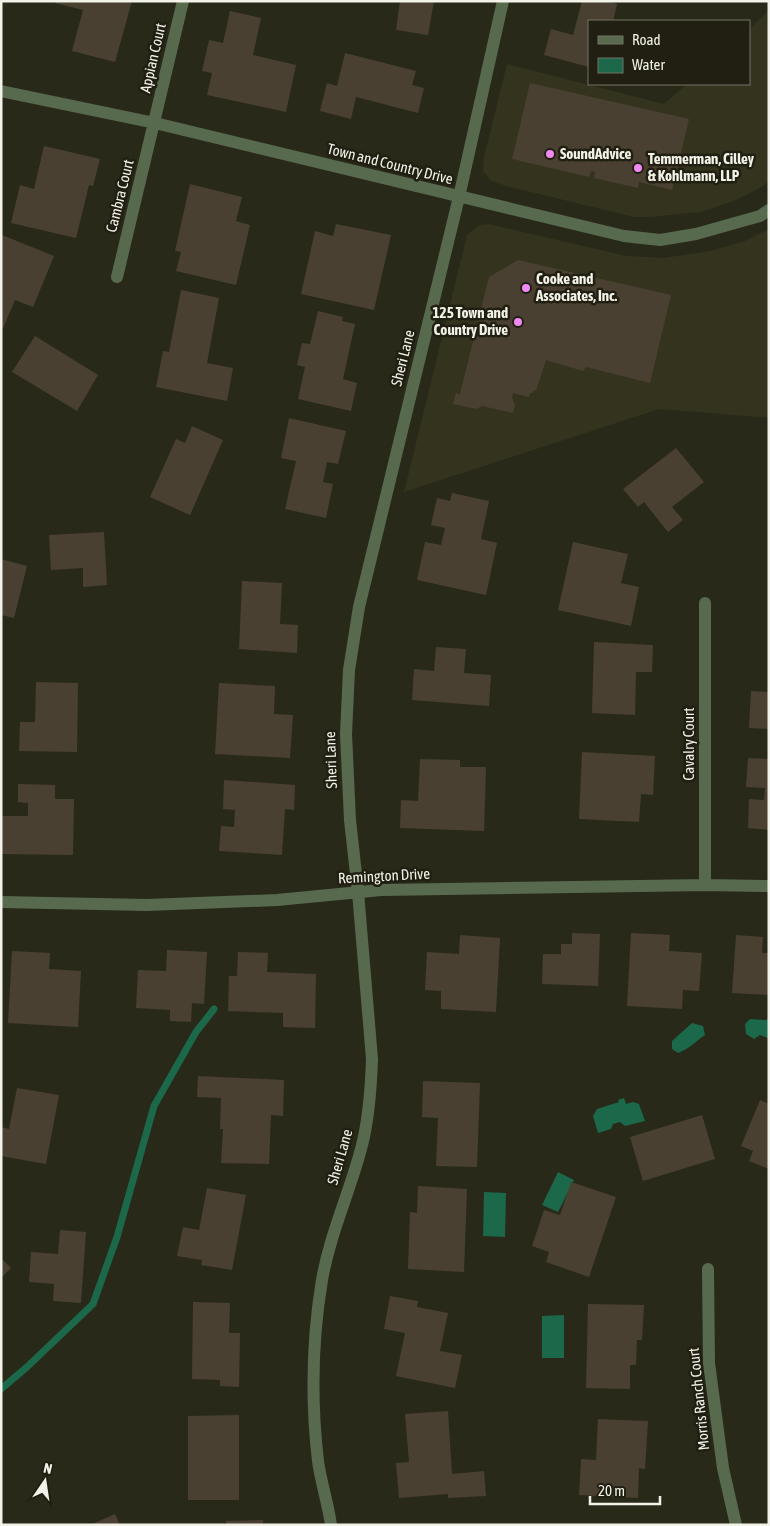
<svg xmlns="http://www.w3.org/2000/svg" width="770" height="1526" font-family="'Asap Condensed',sans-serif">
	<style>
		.built { fill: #34331e }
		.water { fill: #1b684a }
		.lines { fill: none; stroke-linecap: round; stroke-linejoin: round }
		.stream { stroke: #1b684a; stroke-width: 7 }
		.building { fill: #494032 }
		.minor { stroke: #586a4e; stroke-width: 12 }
		.poi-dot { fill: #f28af3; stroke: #201f11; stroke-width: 2 }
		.labels { text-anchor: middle; stroke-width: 5; stroke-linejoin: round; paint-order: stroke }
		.street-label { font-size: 15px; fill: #f2f2e9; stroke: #201f11 }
		.poi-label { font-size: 15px; font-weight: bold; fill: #f2f2e9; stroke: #201f11; text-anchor: start }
	</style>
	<rect width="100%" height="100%" fill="#29291a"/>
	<path class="built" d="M769,10V181L762,187L734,201L701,212L650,217H634L506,186L491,181L483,171L484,157L507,64L664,104L687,84H749V30Z
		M489,224L626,256L663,258L710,251L745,241L769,229V418L659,409L404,492L467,235L480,225Z"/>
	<path class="water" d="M769,1018L768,1038L760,1035L754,1039L746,1034L745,1024L750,1019L766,1020Z
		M692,1023L703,1026L705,1035C695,1042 689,1049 678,1053L672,1049V1041Z
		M624,1098L626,1104L633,1102L639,1104L645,1121L625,1126L620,1122L613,1124L611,1129L598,1133L593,1116L597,1109L619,1102L618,1100Z
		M558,1172L574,1180L558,1212L542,1205Z
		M484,1192L506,1193L505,1237L483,1236Z
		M564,1315V1358H542V1316Z"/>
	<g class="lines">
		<path class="stream" d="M1,1389L27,1367L93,1304L117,1237L154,1106L196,1032L214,1009"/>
	</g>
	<path class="building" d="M56,1H132L115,62L72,51L83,10L55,3Z
		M400,1H434L428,35L396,30Z
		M582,1H608L617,4L613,21H589V67L544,55L551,29L573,35Z
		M230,11L261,18L253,55L296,65L286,112L207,95L212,73L202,71L209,40L223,43Z
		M345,53L416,71L412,85L424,88L418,113L356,97L351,119L320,111L327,83L337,86Z
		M530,83L689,119L672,190L639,182L638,188L594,178L595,172L591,171L589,177L512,159Z
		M44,146L100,159L93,186L89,185L76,238L11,223L20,185L34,189Z
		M190,184L242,197L236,221L250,225L236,285L176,271L181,252L175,251Z
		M336,224L391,235L374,310L301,294L315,231L333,236Z
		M2,235L54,256L33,307L15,300L1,333Z
		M518,260L671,295L650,383L586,367L583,371L546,360L536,391L534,390L532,393H530L529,397L513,393L512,397L515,405L513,413L482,406L476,409L453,404L456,393L460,394L489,277Z
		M181,290L219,298L207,363L233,368L227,401L156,387L163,351L169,352Z
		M318,311L343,317L342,321L355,324L343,379L357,383L351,411L298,399L305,367L297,365L302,343L310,344Z
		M35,336L98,375L77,411L12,372Z
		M289,418L346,431L338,464L327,462L323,482L333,484L326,518L285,509L296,461L281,458Z
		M192,426L223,440L190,515L150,497L176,439L185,443Z
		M676,448L704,482L672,507L683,520L668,532L644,502L638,507L623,489Z
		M452,493L489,501L481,539L497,543L486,595L417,580L425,542L441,545L445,528L431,525L437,498L450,501Z
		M104,532L107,585L83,587V568L51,570L49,535Z
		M573,542L628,554L621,583L639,587L631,626L558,610Z
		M1,559L27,566L14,618L1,615Z
		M242,581L282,583L280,624L298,625L297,653L239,649Z
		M594,642L653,645L652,672H636L635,715L592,713Z
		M436,647L466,649L464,673L491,675L489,706L412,700L414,669L434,671Z
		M36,682L78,683L77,752L19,751L20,722H35Z
		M219,683L275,686L274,714L293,715L290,758L215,754Z
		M751,691L769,692V729L749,728Z
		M582,752L655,756L653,795L641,794L639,822L579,819Z
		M748,758L769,759V830L748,828L749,799L764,800L765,788L746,787Z
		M420,759L460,760V767H486L484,831L400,828L401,800L418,801Z
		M224,780L295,785L294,810L285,809L282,855L219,851L221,826L234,827L235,810L223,809Z
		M18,784L55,785V799H74L73,855L1,854L2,816H28V803L18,802Z
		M572,933L600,934L598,986L542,984L543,954H561V944H572Z
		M631,933L670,935L669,951L702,953L699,991L683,990L682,1009L627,1006Z
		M460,935L500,938L496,1012L441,1009V991L425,990L427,952L459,954Z
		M736,935L763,937L762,953H769V995L732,993Z
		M167,950L207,952L204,1004L192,1003L191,1022L170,1021V1010L136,1008L138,970L166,971Z
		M12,951L50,953L49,969L81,971L78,1027L8,1023Z
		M238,952L268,953L267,972L316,974L315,1028L283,1027V1013L228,1011L229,976H237Z
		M198,1076L284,1080L283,1116L271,1115L269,1164L221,1163L223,1129H220L221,1098L197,1097Z
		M423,1081L480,1083L477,1167L436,1166L438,1118L422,1117Z
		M17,1088L59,1095L46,1164L1,1156V1127L9,1129Z
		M760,1100L769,1104V1169L749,1161L753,1151L741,1146Z
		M702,1115L715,1159L643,1181L630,1137Z
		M571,1182L616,1197L589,1277L546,1262L549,1252L532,1246L544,1210L560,1215Z
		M418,1186L467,1189L464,1272L408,1269L410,1212L417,1213Z
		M207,1188L246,1195L232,1270L201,1265L202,1260L177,1256L183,1227L199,1230Z
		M60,1230L86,1232L81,1303L53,1301L54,1284L29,1282L31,1252L58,1254Z
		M1,1258L11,1268L1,1278Z
		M390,1296L418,1301L417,1307L448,1313L440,1351L462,1355L455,1388L396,1376L405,1333L384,1329Z
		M193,1302L230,1303L229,1333H240L239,1387L220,1386V1380L192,1379Z
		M588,1304L644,1305L642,1340H637L636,1365H630V1389L586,1388Z
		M448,1411L452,1474L484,1471L486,1496L448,1498V1494L399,1498L396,1463L409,1462L405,1414Z
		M239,1415V1500H188V1416Z
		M598,1419L648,1421L645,1469L639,1468L638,1498L579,1495L581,1459L596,1460Z
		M115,1514L120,1525H90Z
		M263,1520V1525H226V1521Z"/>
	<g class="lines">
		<path class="minor" d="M1,91L155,123L624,236L660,240L696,234L760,216L769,210
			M117,277L183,1
			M705,885V603
			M1,902L147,905L277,900L381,890L705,885L769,886
			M708,1269L709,1363L723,1468L736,1525
			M331,1525C328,1503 321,1483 318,1461C311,1401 312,1340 322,1280C330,1234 349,1194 361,1149C369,1120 371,1089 372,1059L358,892L350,820L346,734L349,670L359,607L459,197L503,1"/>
	</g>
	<g class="poi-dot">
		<circle cx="550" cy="154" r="5"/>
		<circle cx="638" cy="168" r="5"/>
		<circle cx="526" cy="288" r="5"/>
		<circle cx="518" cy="322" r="5"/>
	</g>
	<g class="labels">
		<g class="street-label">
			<text transform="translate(153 58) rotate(-77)" y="5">Appian Court</text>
			<text transform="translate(390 164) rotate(14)" y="5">Town and Country Drive</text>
			<text transform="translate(120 196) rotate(-76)" y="5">Cambra Court</text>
			<text transform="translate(403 358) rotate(-76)" y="5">Sheri Lane</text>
			<text transform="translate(689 744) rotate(-90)" y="5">Cavalry Court</text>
			<text transform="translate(331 760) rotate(-92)" y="5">Sheri Lane</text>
			<text transform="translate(384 876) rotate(-3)" y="5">Remington Drive</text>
			<text transform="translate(340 1157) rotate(-74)" y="5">Sheri Lane</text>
			<text transform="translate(699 1399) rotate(-96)" y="5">Morris Ranch Court</text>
		</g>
		<g class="poi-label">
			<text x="560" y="159">SoundAdvice</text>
			<text x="648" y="164">Temmerman, Cilley<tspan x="648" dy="17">&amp; Kohlmann, LLP</tspan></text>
			<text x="536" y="284">Cooke and<tspan x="536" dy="17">Associates, Inc.</tspan></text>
			<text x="508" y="318" text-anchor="end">125 Town and<tspan x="508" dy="17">Country Drive</tspan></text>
		</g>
	</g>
	<rect width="770" height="1526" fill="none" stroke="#f2f2e9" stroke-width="5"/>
	<rect x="588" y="20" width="162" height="65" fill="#201f11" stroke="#747367"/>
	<rect x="598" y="36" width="25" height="8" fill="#586a4e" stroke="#747367"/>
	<text x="632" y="45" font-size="15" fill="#f2f2e9">Road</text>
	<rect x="598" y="58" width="25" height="15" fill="#1b684a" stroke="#747367"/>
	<text x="632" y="70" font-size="15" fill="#f2f2e9">Water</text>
	<g transform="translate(45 1481) rotate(13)" stroke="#201f11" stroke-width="4" paint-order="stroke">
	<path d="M0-4L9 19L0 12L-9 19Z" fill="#f2f2e9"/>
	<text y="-8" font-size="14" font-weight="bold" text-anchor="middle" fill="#f2f2e9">N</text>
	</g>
	<path d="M590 1496v8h70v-8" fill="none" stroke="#f2f2e9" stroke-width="2.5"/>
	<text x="598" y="1496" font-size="15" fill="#f2f2e9" stroke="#201f11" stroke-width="4" paint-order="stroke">20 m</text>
</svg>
